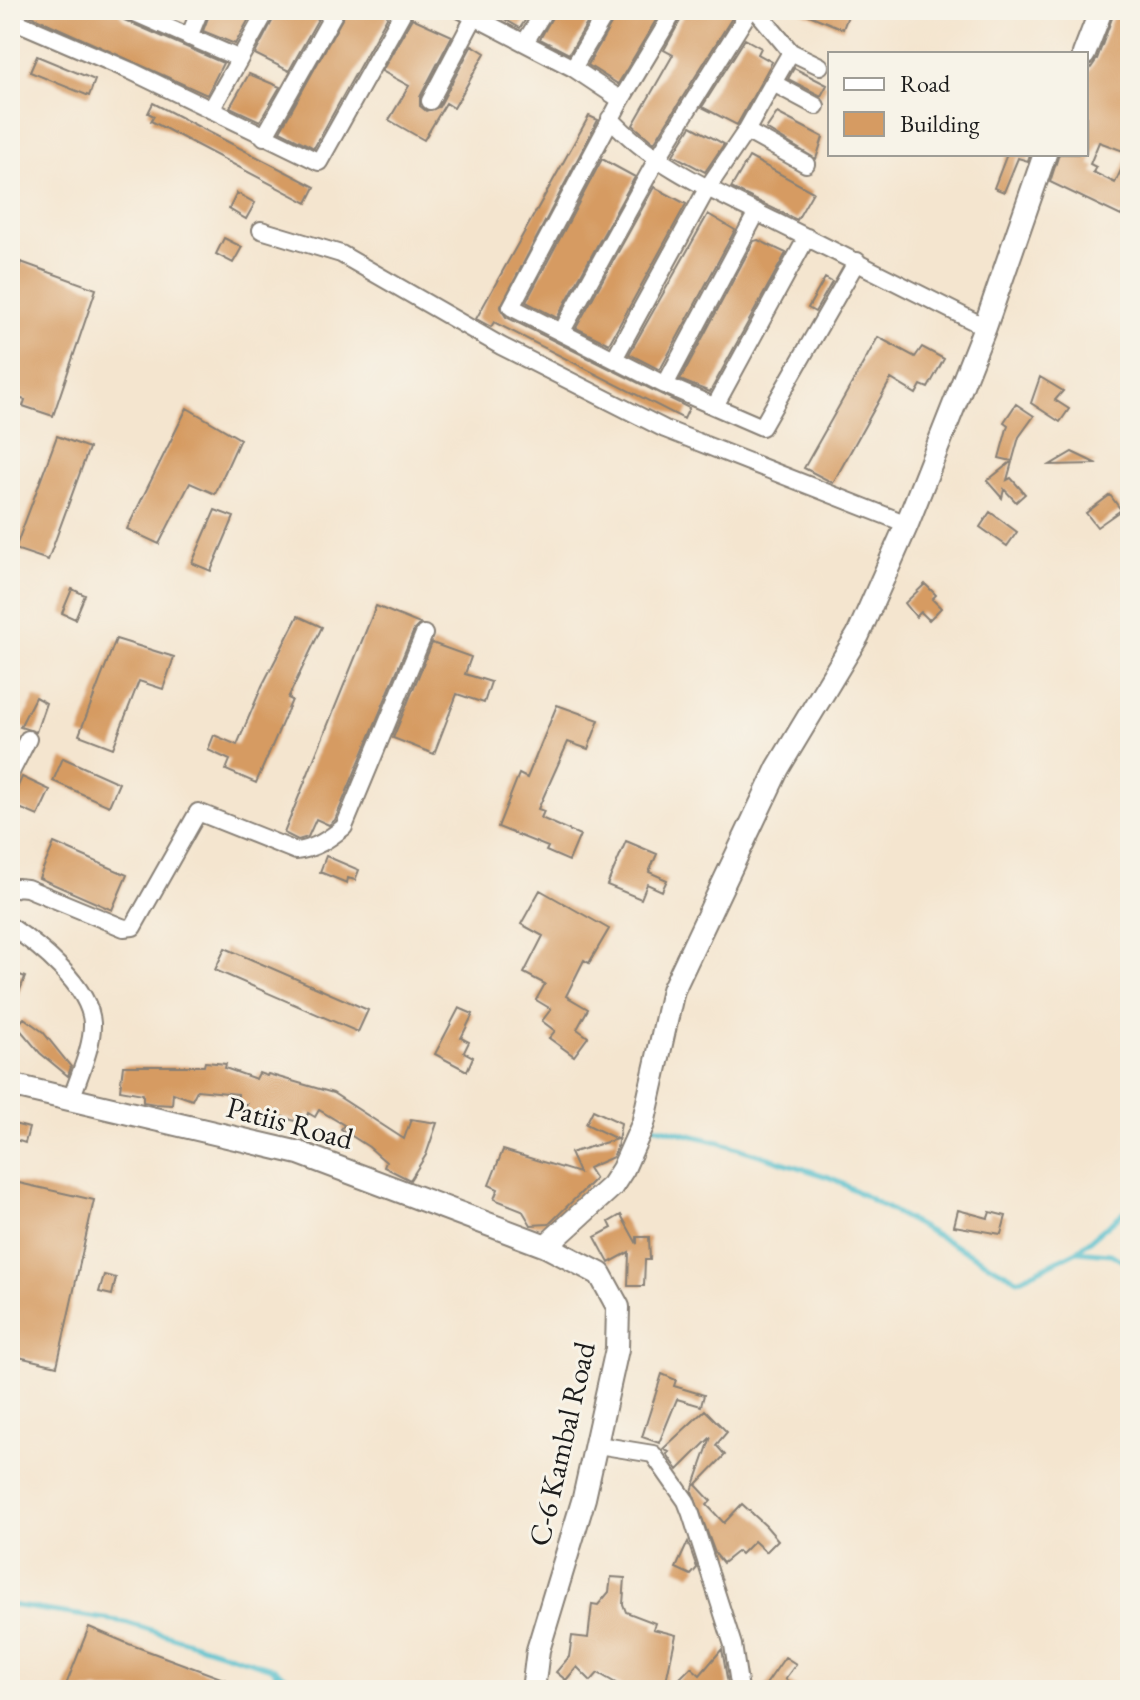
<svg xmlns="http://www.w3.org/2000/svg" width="1140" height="1700" font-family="'EB Garamond',serif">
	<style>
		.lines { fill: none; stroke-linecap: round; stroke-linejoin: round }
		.stream { stroke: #52becc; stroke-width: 5 }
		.building { fill: #d69b62; fill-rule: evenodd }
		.street-casing { stroke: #888076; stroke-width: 20 }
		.secondary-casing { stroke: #888076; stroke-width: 26 }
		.street { stroke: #fff; stroke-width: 16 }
		.secondary { stroke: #fff; stroke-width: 22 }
		.labels { text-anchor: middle; stroke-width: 6; stroke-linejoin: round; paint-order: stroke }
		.street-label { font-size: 30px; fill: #1c1c1c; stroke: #f7f3e8 }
	</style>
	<rect width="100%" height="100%" fill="#f7f3e8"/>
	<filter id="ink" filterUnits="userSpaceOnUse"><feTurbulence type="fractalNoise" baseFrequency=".0125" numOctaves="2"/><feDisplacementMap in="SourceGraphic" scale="16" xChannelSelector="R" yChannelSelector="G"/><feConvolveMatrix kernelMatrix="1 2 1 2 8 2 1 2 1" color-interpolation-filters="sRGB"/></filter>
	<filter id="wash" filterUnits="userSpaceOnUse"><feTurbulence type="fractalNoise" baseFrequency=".006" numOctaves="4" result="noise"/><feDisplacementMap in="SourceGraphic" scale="32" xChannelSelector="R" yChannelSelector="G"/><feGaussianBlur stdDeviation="1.8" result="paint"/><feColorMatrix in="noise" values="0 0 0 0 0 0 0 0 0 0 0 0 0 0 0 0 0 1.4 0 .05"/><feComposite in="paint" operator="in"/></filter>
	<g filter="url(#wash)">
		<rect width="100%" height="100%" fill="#f4e5cf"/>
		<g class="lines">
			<path class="stream" d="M649,1125L719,1142L832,1178L1018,1280L1077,1251L1130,1207
				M1077,1251L1111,1254L1130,1266
				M10,1605L125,1622L275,1669L305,1690
				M275,1669L277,1690"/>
		</g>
		<g id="blocks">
			<path class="building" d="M29,10H117L124,20L223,63L207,95L27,14Z
				M211,10H254L235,44L203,31Z
				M278,10H323L289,71L255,54Z
				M347,10H391L314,148L280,131Z
				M489,10H532L520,28Z
				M556,10H595L569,54L540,39Z
				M619,10H662L618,84L588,65Z
				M686,10H737L654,143L633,125L673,55L664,50Z
				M797,10H850L843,29Z
				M1115,10H1130V216L1123,213L1121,216L1050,182L1059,154H1086V75L1097,59ZM1099,142L1129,153L1115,183L1093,172L1096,167L1090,164Z
				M412,18L452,36L420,97V106L426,111L439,107L472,45L485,53L454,108L446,103L424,140L389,120L409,86L382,71Z
				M745,39L761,48L758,54L772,62L737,125L702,107Z
				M37,56L95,80L89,96L30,72Z
				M794,68L827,85L821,96L788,79Z
				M249,74L280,87L260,121L230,107Z
				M153,103L315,187L307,203L151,121L154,116L148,113Z
				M777,113L823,137L816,159L766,129Z
				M589,116L598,120L500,308L506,317L689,408L684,419L494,322L491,327L476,319Z
				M691,126L724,144L705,172L673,155Z
				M1007,154H1030L1028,161L1018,158L1004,192L994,188Z
				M749,157L813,192L797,220L731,188Z
				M602,159L635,177L557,318L526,302Z
				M654,187L686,204L609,344L576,328Z
				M237,193L255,203L246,219L229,209Z
				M708,214L735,230L660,370L629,354Z
				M224,238L242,247L233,263L216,254Z
				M758,240L786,253L710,392L680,380L754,241Z
				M21,262L96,289L53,416L23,406L25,400L10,396V296Z
				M825,278L832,282L815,312L808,308Z
				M878,337L915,357L922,347L944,359L928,388L921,385L916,394L891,379L833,483L804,468Z
				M1040,377L1063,391L1055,400L1069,409L1060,422L1031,403Z
				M1016,404L1034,416L1019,437L1007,480L1011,478L1025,494L1016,502L1004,489L1002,498L987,481L1012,461L999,458L1008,425L1004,422Z
				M187,408L240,439L215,494L190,483L159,544L127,529Z
				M57,436L89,448L48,560L15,549Z
				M1072,452L1097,464L1050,465Z
				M1110,495L1121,510L1097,527L1086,513Z
				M215,510L234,517L211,571L192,563Z
				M990,512L1017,532L1007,546L980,527Z
				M925,584L936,595L932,599L941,608L929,620L921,612L916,617L905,603Z
				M72,589L85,595L75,619L62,613Z
				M376,606L420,624L414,630L335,820L329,825L316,819L308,837L298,840L284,833Z
				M298,616L322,627L288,698L292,700L256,783L226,770L230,760L208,750L214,735L237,745L262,686Z
				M116,639L174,657L163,689L139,681L113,748L79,735Z
				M432,643L471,657L465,674L491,682L484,703L457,694L434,754L393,738Z
				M35,697L46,703L36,732L20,727Z
				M557,705L599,720L588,749L568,742L538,809L544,811L541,818L580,835L569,861L546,851L548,847L498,827L519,774L527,778Z
				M63,758L119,783L109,806L53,781Z
				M22,777L50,790L38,816L10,804Z
				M626,841L657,854L649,872L667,880L662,891L647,884L641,899L607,885Z
				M54,843L127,875L112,910L39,878Z
				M326,856L359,870L355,880L348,878L347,883L320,872Z
				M540,890L609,929L589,963L584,960L566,996L588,1009L577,1029L588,1037L574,1056L549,1038L555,1031L542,1021L551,1009L536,1000L545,984L524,973L543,936L521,924Z
				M225,948L368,1010L358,1032L215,970Z
				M10,971L25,977L11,1013H10Z
				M459,1008L473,1014L461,1038L469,1042L464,1052L473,1057L467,1071L435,1054Z
				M24,1018L43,1032L71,1067L68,1076L40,1053L17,1026Z
				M205,1062L226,1064L225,1068L256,1079L259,1073L267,1076L268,1074L333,1093L404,1139L411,1119L437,1123L426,1155L410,1180L384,1167L386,1162L369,1147L341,1129L344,1125L319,1110L315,1117L308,1113L304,1124L283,1117L280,1126L244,1112L247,1104H238V1094L197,1090L192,1100L173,1093L172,1105L155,1104L143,1102V1094L120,1090L123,1066H204Z
				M593,1110L621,1123L617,1148L613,1157L588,1168L595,1179L549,1224L531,1225L522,1210L494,1199L498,1189L489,1185L503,1150L579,1173L570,1153L617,1139L586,1124Z
				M10,1123L29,1128L25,1143L10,1138Z
				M10,1181L94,1200L57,1366L10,1355Z
				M958,1210L988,1218L990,1212L1006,1216L1001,1234L954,1226Z
				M621,1215L637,1244V1237H649L650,1260H645L644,1286H628L629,1252L609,1263L595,1237L612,1228L609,1222Z
				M104,1275L116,1278L112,1295L99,1292Z
				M662,1374L676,1380L674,1386L704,1395L701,1406L677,1399L659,1443L642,1437Z
				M705,1410L727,1432L716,1445L725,1455L696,1485L711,1501L707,1505L724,1523L742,1504L766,1526L778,1540L766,1552L754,1541L741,1554L738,1551L723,1563L715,1553L692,1491L711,1437L678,1470L667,1454L669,1452L663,1449Z
				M688,1542L697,1568L691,1575L676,1568Z
				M611,1577L625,1578L623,1604L626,1612L655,1623L653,1629L676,1635L664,1690H628L598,1673L591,1681L577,1667L566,1680L556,1672L569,1657L572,1636L588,1638L592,1604L598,1605L609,1592Z
				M89,1627L129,1644L253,1690H64Z
				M722,1649L728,1684L723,1690H668L691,1667L700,1675Z
				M785,1657L796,1664L785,1679L801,1690H762Z"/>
		</g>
	</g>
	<g filter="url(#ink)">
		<use href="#blocks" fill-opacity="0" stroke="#888076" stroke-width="2"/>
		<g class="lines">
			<defs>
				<path id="street" d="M128,10L238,58
					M461,10L573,68L621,100L511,307L665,385L762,427L857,261
					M756,10L791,52
					M10,19L131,71L319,162L404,10
					M189,37L200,10
					M525,42L545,10
					M573,68L608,10
					M773,83L791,52L820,66
					M621,100L675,10
					M430,101L478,10
					M211,110L267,10
					M610,118C655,167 718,193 776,222C846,257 916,292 985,327
					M746,131L773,83L816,106
					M264,137L336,10
					M261,230L341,254L501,346L665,429L907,524
					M562,331L657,159L750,10
					M615,357L708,187L746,131L806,164
					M665,385L757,212
					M715,406L807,237
					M10,774L28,739
					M10,891L17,887L27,888L124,928L133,927L198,812L296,851C315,849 329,839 344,827L424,634
					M10,926C38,945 90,986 92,1023C93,1047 78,1077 71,1100
					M598,1445L653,1454L686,1501L691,1514L733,1645L740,1690"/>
				<path id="secondary" d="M1084,54L1101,10
					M10,1085L299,1153L546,1246L600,1274L618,1307L617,1349L584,1498L538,1650L533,1690
					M546,1246L612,1186L623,1169L643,1124L673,990L778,768L858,635L907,524L985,327L1045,154"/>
			</defs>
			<use href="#street" class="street-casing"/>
			<use href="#secondary" class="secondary-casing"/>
			<use href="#street" class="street"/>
			<use href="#secondary" class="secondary"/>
		</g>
	</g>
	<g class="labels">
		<g class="street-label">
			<text transform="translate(290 1123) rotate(15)" y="10">Patiis Road</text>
			<text transform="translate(562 1444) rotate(-77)" y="10">C-6 Kambal Road</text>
		</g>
	</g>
	<rect width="1140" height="1700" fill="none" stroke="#f7f3e8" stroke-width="40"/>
	<rect x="828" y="52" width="260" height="104" fill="#f7f3e8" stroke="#9f9d96" stroke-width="2"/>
	<rect x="844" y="78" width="40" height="12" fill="#ffffff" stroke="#9f9d96" stroke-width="2"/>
	<text x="900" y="92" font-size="24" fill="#1c1c1c">Road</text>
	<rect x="844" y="112" width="40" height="24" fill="#d69b62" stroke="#9f9d96" stroke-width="2"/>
	<text x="900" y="132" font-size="24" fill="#1c1c1c">Building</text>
</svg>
